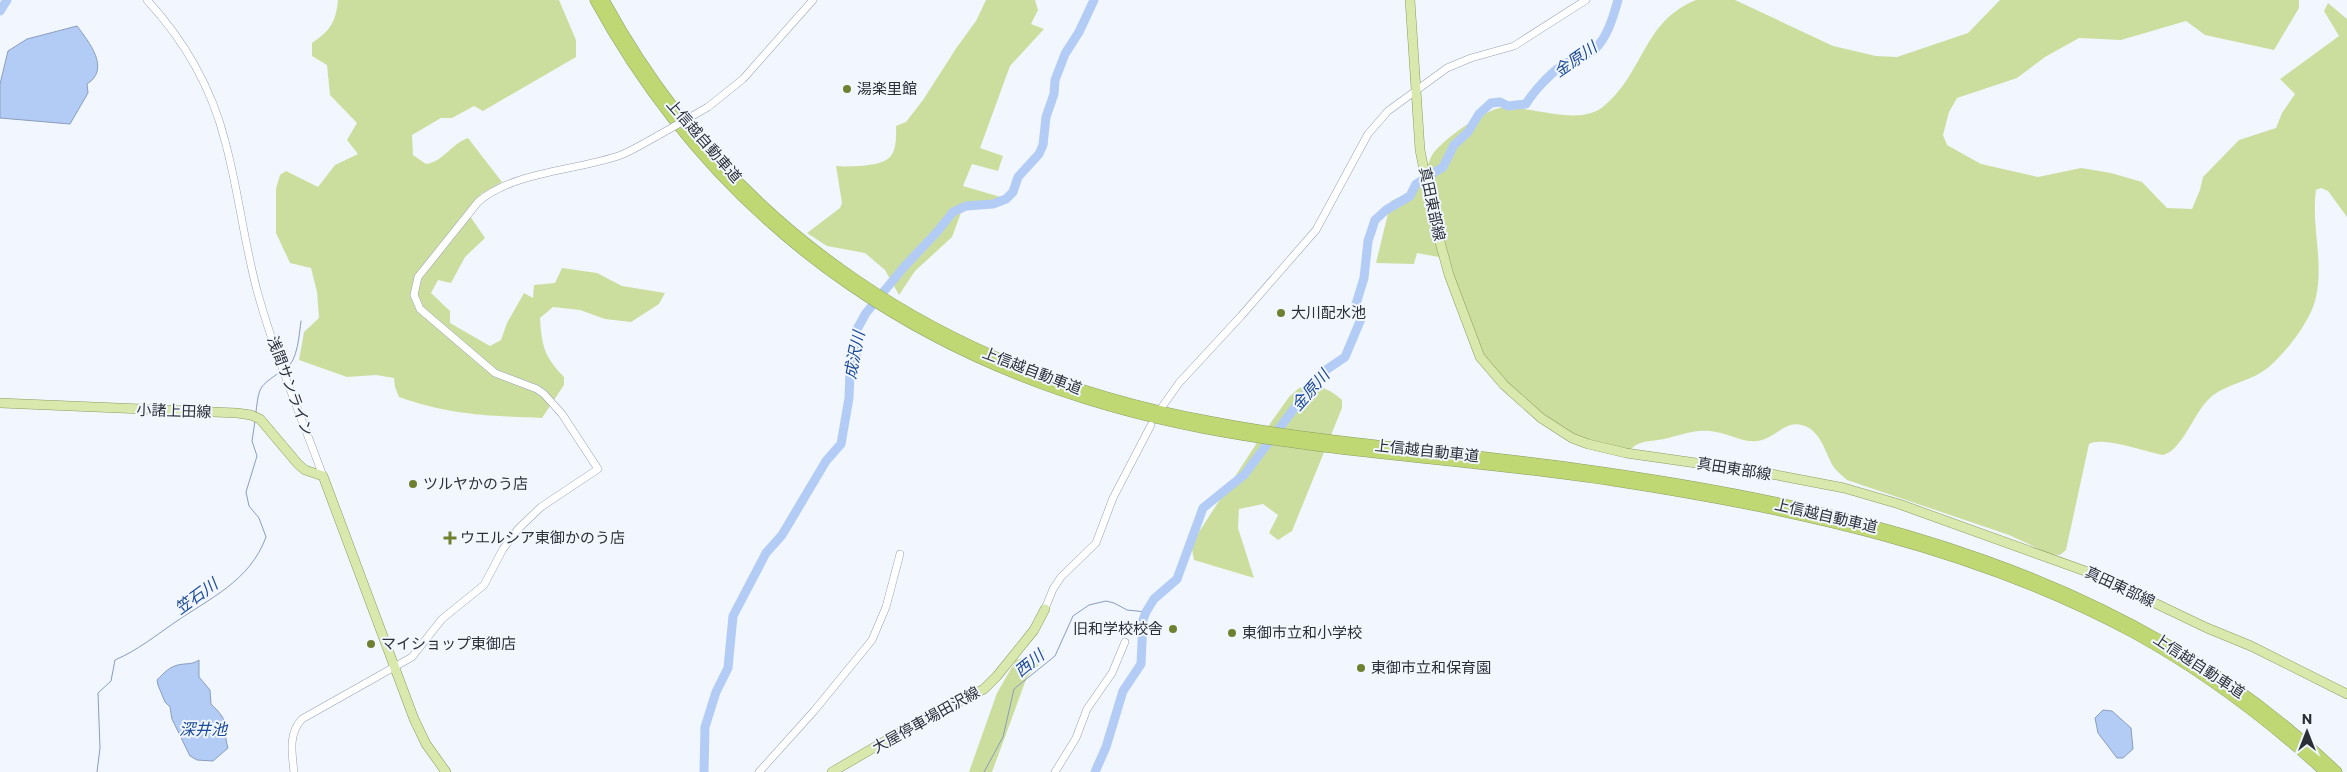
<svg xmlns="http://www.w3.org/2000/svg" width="2347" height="772" font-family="Commissioner,'Noto Sans JP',sans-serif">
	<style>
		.green { fill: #ccde9e }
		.water { fill: #b3ccf5; stroke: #8a9dbc }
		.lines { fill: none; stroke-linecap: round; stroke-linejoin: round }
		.stream { stroke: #8a9dbc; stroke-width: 1 }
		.river { stroke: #b3ccf5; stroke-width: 9 }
		.minor-casing { stroke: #96a2b5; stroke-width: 8 }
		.major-casing { stroke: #8b9d5f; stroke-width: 10 }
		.highway-casing { stroke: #8b9d5f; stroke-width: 11 }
		.minor { stroke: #fff; stroke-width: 7 }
		.major { stroke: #d9e8ac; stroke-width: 9 }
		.highway { stroke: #bfd874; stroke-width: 10 }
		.minor-bridge-casing { stroke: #96a2b5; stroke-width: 8; stroke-linecap: butt }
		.minor-bridge { stroke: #fff; stroke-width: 7 }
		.poi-dot { fill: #6f8131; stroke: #f1f6ff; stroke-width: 2 }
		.labels { text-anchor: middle; stroke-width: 4; stroke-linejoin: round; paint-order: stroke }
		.poi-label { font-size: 15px; fill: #2b3038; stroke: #f1f6ff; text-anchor: start }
		.street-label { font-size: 15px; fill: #2b3038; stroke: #f1f6ff }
		.water-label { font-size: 16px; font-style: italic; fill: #1c4a96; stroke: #f1f6ff }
	</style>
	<rect width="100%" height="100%" fill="#f1f6ff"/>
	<path class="green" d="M338,0H559L576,40V57L483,111L474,106L452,118H441L412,135L413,155L426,164C443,162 451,144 468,138L502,182L481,194L470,216L485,238L465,257L451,283L438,280L431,293L450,311V323L490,346L501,340L507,323L524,293L533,298L534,285L555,283L562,268L597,273L622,286L665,293L659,304L631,322L605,319L580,310L553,307L540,318C542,347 544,356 564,377V385L542,418C490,416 449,415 399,397L395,387L394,378L376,375L347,377L299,360L304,332L319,318L317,292L311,268L290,263L276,233V189L280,175L286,171L318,187L335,165L358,154L347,140L357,123L330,95L327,65L312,56V43C330,31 336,22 338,0Z
		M986,0H1035L1038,10L1031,24L1044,29L1010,66L980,148L1003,156L998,171L972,164L963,186L1004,198L995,202L969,207L961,213L952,237L915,271L899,295L885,270L865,253L827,246L807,233L840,208L842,203L836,166C845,167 852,166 860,166C891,163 897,158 896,126L906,122L923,100L957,47L976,21Z
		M1696,0H1735L1833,46L1876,56L1897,57L1968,33L2000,0H2299V8L2274,50L2205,35L2186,21L2121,40L2079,38L2045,57L2017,78L1957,98L1949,112L1943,135L1947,145L1981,164L2038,177L2081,168L2111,173L2142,182L2167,208L2192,209L2200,190L2203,177L2239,140L2276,128L2282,113L2295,94L2280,79L2339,36L2324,11L2328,3L2347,19V217L2328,191L2321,188L2316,190C2311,225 2324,262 2316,297C2312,319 2287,351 2270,366C2252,382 2226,383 2210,398C2194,412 2182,451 2163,455C2146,452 2102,436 2089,444L2066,550L2060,555L2050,554L2009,535L1847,480C1842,475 1836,471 1833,466C1826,454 1822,436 1809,428C1787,415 1777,439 1757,441C1743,443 1730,434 1716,432C1697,428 1682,435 1664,439C1657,441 1649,440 1641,443C1636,444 1630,450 1626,453L1561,431L1488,368L1444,258L1417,253L1414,264L1376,263L1391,201C1399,197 1411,193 1418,186C1425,179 1427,164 1432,155C1441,141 1484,110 1500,108C1529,104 1579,128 1604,106C1644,73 1643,21 1696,0Z
		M1311,385C1324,387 1332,391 1342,400V408L1292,531L1278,540L1269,533L1278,515L1263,504L1239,509L1238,528L1254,578L1194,560L1192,549L1195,538L1262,435L1289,397L1299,388Z
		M1044,650L1039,665L1027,677L992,772H969L997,693L1016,660Z"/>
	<path class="water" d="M77,26C89,42 111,69 87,84L88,93L70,124L0,118V84L8,51L27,39Z
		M199,660V677L210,690L211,704C233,725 221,724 228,748L213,761L197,760L190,756L172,719L170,707L165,702L158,685L157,680C164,673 169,667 178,665C186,663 192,665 199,660Z
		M2103,710L2112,711L2131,728L2133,749L2123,758H2117L2098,733L2095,718Z"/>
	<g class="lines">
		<path class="stream" d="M286,369C298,360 299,335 301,321
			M256,412C259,386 259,387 280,372
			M97,772L100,748L98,693L111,681L115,660C138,650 155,636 174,623C210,598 250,581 266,537L259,518L249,506L246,492L257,456L252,441L255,421
			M984,772L1003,737L1014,689L1055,656L1073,616L1089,605L1106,601L1114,603L1127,610L1146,612"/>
		<path class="river" d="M0,11L7,0
			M704,772L705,727L716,692L728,668L733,616L766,553L782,535L826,461L841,444L849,398L850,372L856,356V331L866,313L904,267L937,232L953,212L966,206L993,204L1006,199L1013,192L1018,177L1039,154L1043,145L1046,117L1054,94L1055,80L1065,54L1079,32L1094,0
			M1095,772L1106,747L1123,691L1141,664L1143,620L1146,612L1154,599L1177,579L1203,508L1244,475L1320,374L1345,357L1361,319L1356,304L1364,278L1368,241L1375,220L1386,210L1410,196L1416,184L1443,167L1454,145L1468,132L1479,114L1491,103L1500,102L1508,106L1526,104C1533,92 1549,75 1560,67C1571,59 1584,58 1595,49C1608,36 1613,17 1618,0"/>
		<defs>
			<path id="minor" d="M147,0C184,40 212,89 225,141C239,192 244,244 258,294C275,355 301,416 323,476
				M708,107L743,79L813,0
				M1162,407L1179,383L1241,316L1316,230L1368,134L1388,111L1447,68L1471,58L1514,46L1586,0
				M1045,609L1053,589L1061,577L1096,543L1113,498L1151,425
				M294,772C292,753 288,734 302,719L412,657L442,619L484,585L503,549L518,529L541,507L598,469L562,414L544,394L537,389L495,373L420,309L414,295L418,277L478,202C514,171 576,171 621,155C634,150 646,142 659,135
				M759,772L814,711L872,640L886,607L900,554
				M1055,772L1076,738L1087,709L1112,673L1125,642"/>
			<path id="major" d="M1410,0L1420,150L1434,220L1449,275L1480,357L1504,385L1541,418L1572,438L1588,444L1626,453L1766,473L1844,488L1899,504L2096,575L2207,628L2251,646L2347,694
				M0,403L237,413L251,415L260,419L298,464L305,470L323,476L414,719L426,744L446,772
				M832,772L911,726L984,689L997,676L1034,630L1045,609"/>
			<path id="highway" d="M595,0C725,238 940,378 1203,428C1339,454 1478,460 1615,481C1791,508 1975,547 2134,633C2203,671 2267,719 2325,772
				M604,0C731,234 949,373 1207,421C1330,445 1455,451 1579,469C1854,507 2131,573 2337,772"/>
		</defs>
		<use href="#minor" class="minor-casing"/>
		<use href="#major" class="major-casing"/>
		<use href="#highway" class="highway-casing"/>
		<use href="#minor" class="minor"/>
		<use href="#major" class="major"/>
		<use href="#highway" class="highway"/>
		<defs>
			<path id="minor-bridge" d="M659,135L708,107"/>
		</defs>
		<use href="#minor-bridge" class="minor-bridge-casing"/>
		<use href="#minor-bridge" class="minor-bridge"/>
	</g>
	<g class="poi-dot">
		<circle cx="847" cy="89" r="5"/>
		<circle cx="1281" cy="313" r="5"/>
		<circle cx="413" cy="484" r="5"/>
		<path d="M447.5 530.5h5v5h5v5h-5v5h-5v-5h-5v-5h5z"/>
		<circle cx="1173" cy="629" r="5"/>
		<circle cx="1232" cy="633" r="5"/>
		<circle cx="371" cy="644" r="5"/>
		<circle cx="1361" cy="668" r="5"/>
	</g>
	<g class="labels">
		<g class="poi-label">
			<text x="857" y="94">湯楽里館</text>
			<text x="1291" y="318">大川配水池</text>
			<text x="423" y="489">ツルヤかのう店</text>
			<text x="460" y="543">ウエルシア東御かのう店</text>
			<text x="1163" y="634" text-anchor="end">旧和学校校舎</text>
			<text x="1242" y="638">東御市立和小学校</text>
			<text x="381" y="649">マイショップ東御店</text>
			<text x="1371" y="673">東御市立和保育園</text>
		</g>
		<g class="street-label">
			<text transform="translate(704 141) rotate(49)" y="5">上信越自動車道</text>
			<text transform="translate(1432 204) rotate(78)" y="5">真田東部線</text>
			<text transform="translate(1032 371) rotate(21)" y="5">上信越自動車道</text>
			<text transform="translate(290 386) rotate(70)" y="5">浅間サンライン</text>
			<text transform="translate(174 411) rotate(2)" y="5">小諸上田線</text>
			<text transform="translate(1427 451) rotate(6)" y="5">上信越自動車道</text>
			<text transform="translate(1734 469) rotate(9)" y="5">真田東部線</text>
			<text transform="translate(1826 516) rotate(13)" y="5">上信越自動車道</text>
			<text transform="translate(2120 587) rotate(25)" y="5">真田東部線</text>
			<text transform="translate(2199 666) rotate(33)" y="5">上信越自動車道</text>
			<text transform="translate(926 720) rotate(-29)" y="5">大屋停車場田沢線</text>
		</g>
		<g class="water-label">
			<text transform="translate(1575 59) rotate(-35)" y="6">金原川</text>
			<text transform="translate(854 355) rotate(-79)" y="6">成沢川</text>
			<text transform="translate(1310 390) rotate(-49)" y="6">金原川</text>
			<text transform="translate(196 596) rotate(-36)" y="6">笠石川</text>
			<text transform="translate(1029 663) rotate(-39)" y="6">西川</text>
			<text x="203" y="735">深井池</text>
		</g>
	</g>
	<g transform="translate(2307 732)" stroke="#f1f6ff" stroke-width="4" paint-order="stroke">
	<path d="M0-4L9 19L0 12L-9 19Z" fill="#2b3038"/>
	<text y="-8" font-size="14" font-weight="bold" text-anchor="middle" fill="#2b3038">N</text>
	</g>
</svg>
